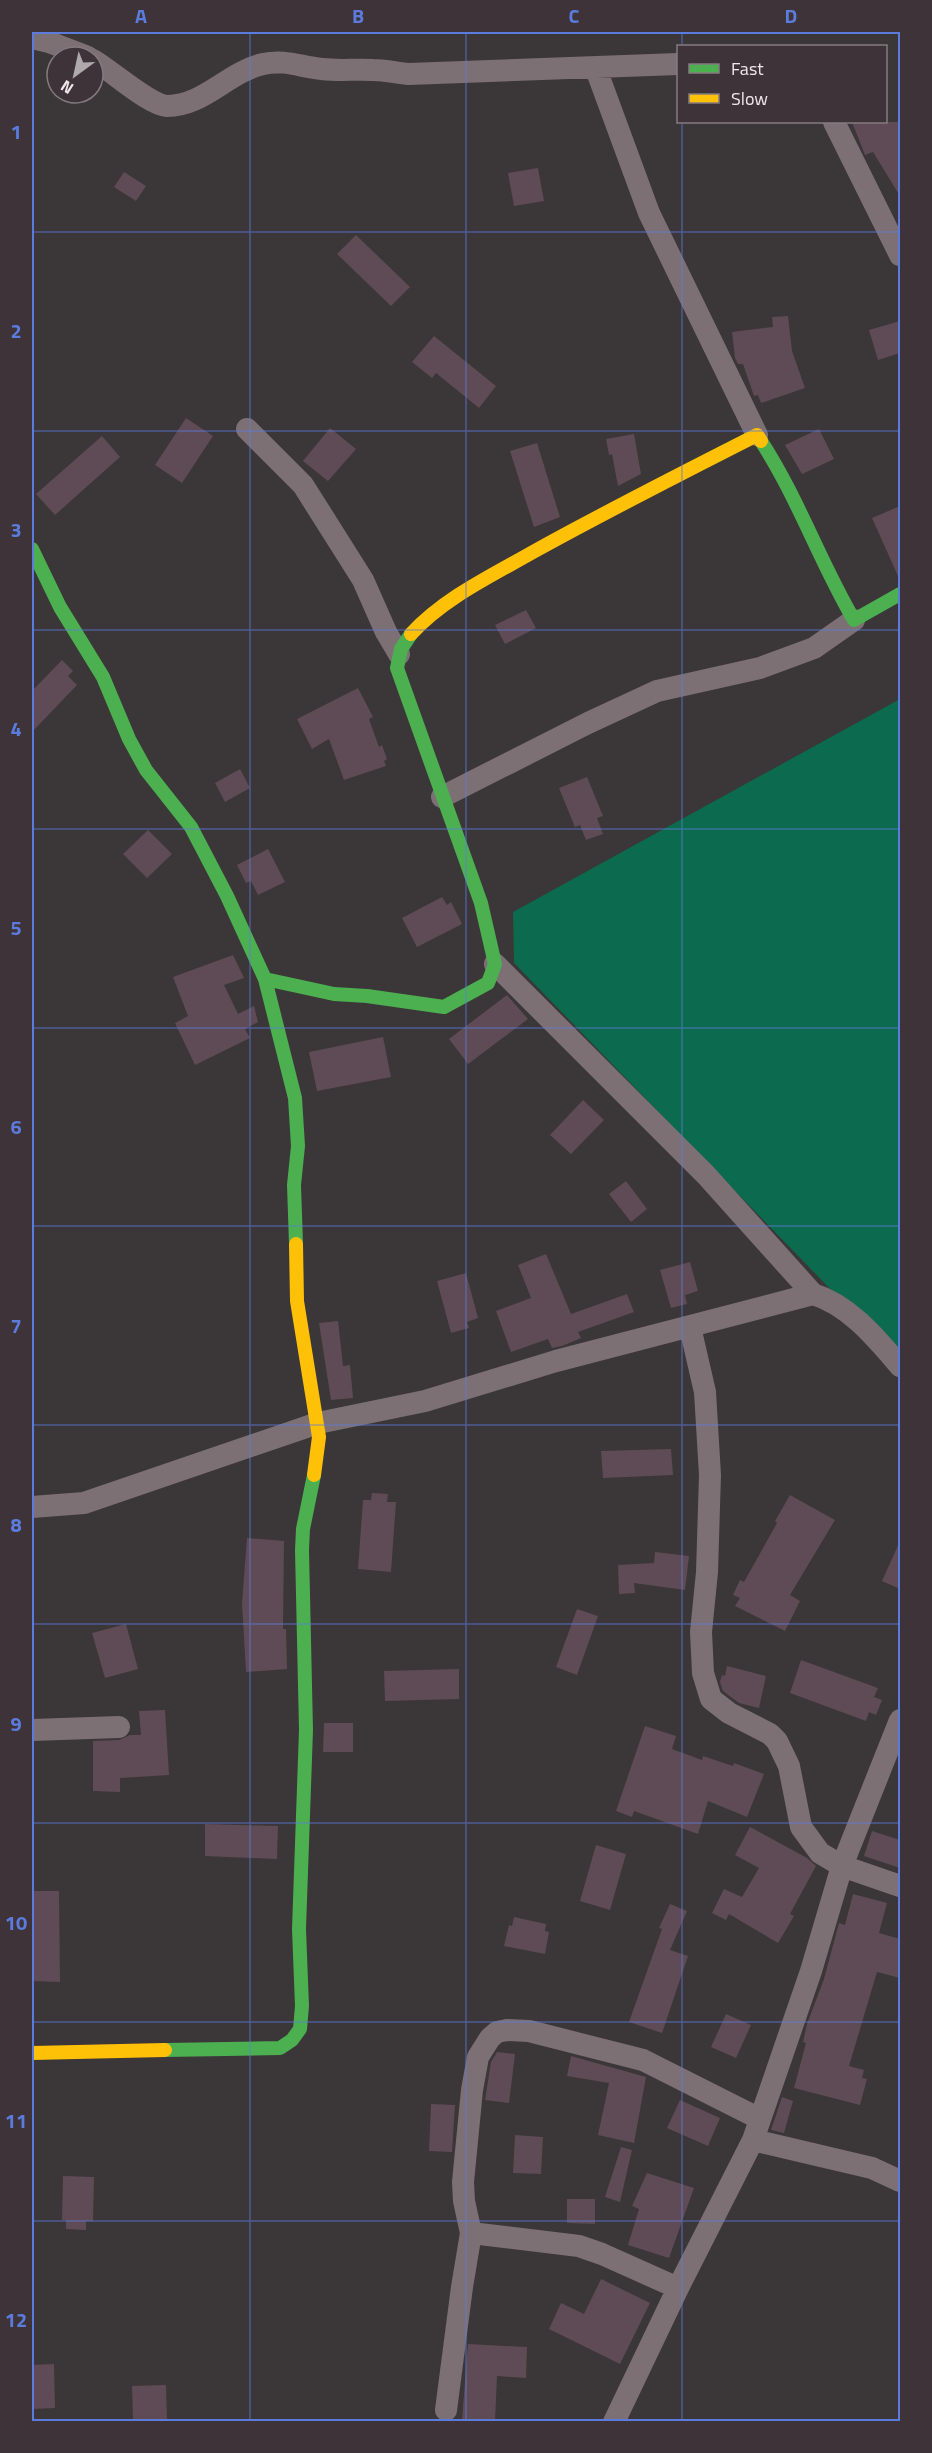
<svg xmlns="http://www.w3.org/2000/svg" width="932" height="2453" font-family="'Titillium Web',sans-serif">
	<style>
		.forest { fill: #0c6a4e }
		.building { fill: #5f4b55 }
		.lines { fill: none; stroke-linecap: round; stroke-linejoin: round }
		.street { stroke: #7c7074; stroke-width: 22 }
		.fast { stroke: #4caf50; stroke-width: 14 }
		.slow { stroke: #ffc107; stroke-width: 14 }
		.grid { fill: none; stroke: #5c7cdd; stroke-width: 1.5; stroke-opacity: 0.55 }
		.neatline { fill: none; stroke: #5c7cdd; stroke-width: 2 }
		.grid-label { font-size: 20px; text-anchor: middle; font-weight: bold; fill: #5c7cdd }
	</style>
	<rect width="100%" height="100%" fill="#3b3638"/>
	<path class="forest" d="M900,699V1361L514,963L513,912Z"/>
	<path class="building" d="M852,122H900V196L873,152L865,155Z
		M538,168L544,201L514,206L508,173Z
		M124,172L146,186L136,201L114,187Z
		M356,235L410,287L391,306L337,254Z
		M788,316L792,351L805,388L761,403L758,395L754,396L743,364H738L735,358L732,332L773,327L772,317Z
		M900,321V353L878,360L869,330Z
		M434,336L496,386L479,408L436,373L432,378L412,362Z
		M186,418L213,436L182,483L155,465Z
		M330,428L356,449L328,481L303,461Z
		M819,429L834,459L802,474L785,445Z
		M634,434L641,474L618,486L612,454L609,455L606,439Z
		M102,436L120,457L55,515L36,494Z
		M537,443L560,517L534,527L510,451Z
		M900,506V576H898L872,518Z
		M526,610L536,628L505,644L495,625Z
		M62,660L73,671L68,676L77,685L32,732V691Z
		M358,688L373,717L369,719L379,747L382,745L387,759L384,761L386,766L344,780L329,739L312,749L297,719Z
		M240,769L250,788L225,802L215,783Z
		M587,777L603,816L597,818L603,834L586,840L580,825L575,827L559,788Z
		M148,830L172,854L147,878L123,854Z
		M268,849L285,882L258,895L251,881L246,883L237,865Z
		M442,897L447,905L451,902L462,924L417,947L402,918Z
		M233,955L244,978L224,985L238,1014L254,1006L258,1022L245,1029L250,1038L195,1065L175,1023L188,1016L173,977Z
		M507,995L528,1019L468,1064L449,1039Z
		M383,1037L391,1077L317,1091L309,1052Z
		M583,1100L604,1120L571,1154L550,1135Z
		M626,1181L647,1209L631,1222L609,1194Z
		M546,1254L571,1314L627,1294L634,1312L578,1332L581,1338L562,1346L552,1348L548,1339L511,1352L496,1311L531,1298L518,1265Z
		M690,1262L698,1291L685,1295L687,1304L671,1308L660,1270Z
		M466,1273L478,1318L467,1322L469,1328L451,1333L437,1281Z
		M338,1321L343,1366L350,1365L353,1398L331,1400L319,1323Z
		M671,1449L673,1475L603,1478L601,1451Z
		M372,1493L388,1494L387,1502H396L391,1572L358,1569L363,1500H371Z
		M790,1495L835,1520L790,1595L800,1601L785,1631L735,1606L740,1598L733,1595L740,1580L744,1582L777,1523L775,1521Z
		M247,1538L284,1541L283,1629H286L287,1669L246,1672L242,1603Z
		M900,1541V1589L882,1581Z
		M655,1552L689,1556L685,1590L634,1583L635,1593L619,1594L618,1565L654,1563Z
		M577,1609L598,1616L577,1675L556,1667Z
		M126,1624L138,1669L105,1678L92,1633Z
		M801,1660L878,1688L874,1697L882,1700L876,1715L869,1712L866,1721L790,1693Z
		M727,1666L766,1676L759,1708L739,1703L723,1691L720,1682L722,1675L725,1676Z
		M459,1669V1699L385,1701L384,1671Z
		M165,1710L169,1775L120,1778V1792L93,1791V1741L119,1740L130,1735H141L139,1711Z
		M324,1723H353V1752H323Z
		M645,1726L676,1736L672,1749L702,1760L703,1756L733,1766L734,1763L764,1774L747,1817L708,1801L698,1834L634,1811L632,1817L616,1811Z
		M205,1824L278,1826L277,1859L205,1856Z
		M750,1827L807,1858L816,1866L790,1914L794,1916L778,1943L729,1914L726,1920L712,1913L724,1889L742,1897L759,1868L735,1855Z
		M872,1831L900,1840V1868L864,1856Z
		M596,1845L626,1854L610,1910L580,1901Z
		M32,1891H59L60,1982L32,1981Z
		M853,1894L887,1903L879,1933L900,1939V1978L877,1972L849,2066L864,2070L862,2078L867,2079L860,2105L794,2088L806,2043L803,2042L807,2024L824,1979L839,1923L845,1925Z
		M670,1904L687,1911L670,1950L688,1956L662,2033L629,2022L662,1929L659,1928Z
		M514,1917L546,1924L545,1931L549,1932L545,1954L504,1946L509,1925L512,1926Z
		M726,2014L751,2025L736,2058L711,2047Z
		M497,2052L515,2054L509,2103L485,2100L491,2062Z
		M571,2056L646,2077L634,2143L598,2135L609,2083L567,2076Z
		M782,2097L793,2101L784,2133L771,2130Z
		M680,2100L720,2118L708,2146L667,2128Z
		M431,2104L455,2105L452,2152L429,2151Z
		M515,2135L543,2137L541,2174L513,2173Z
		M621,2147L632,2150L620,2202L605,2197Z
		M647,2173L694,2188L669,2258L628,2245L639,2209L632,2206Z
		M63,2176L94,2177L93,2221H86V2230L66,2229V2220H62Z
		M567,2199H595V2224L567,2223Z
		M601,2279L650,2303L620,2364L549,2329L561,2303L584,2314Z
		M468,2344L527,2347L526,2378L497,2376L495,2421L462,2420Z
		M54,2364L55,2408L32,2409V2365Z
		M166,2385L167,2421H133L132,2386Z"/>
	<g class="lines">
		<path class="street" d="M32,38L49,42L88,57
			M93,60C111,70 149,105 167,106C204,106 228,72 263,64C286,59 300,67 322,69C339,71 356,69 373,70C385,70 397,73 409,74L678,64
			M596,69L649,213L757,435
			M834,122L900,255
			M247,429L303,485L363,580L386,632L399,654
			M442,797L588,723L657,691L760,668L814,648L854,620
			M495,964L706,1175L813,1294
			M690,1327L705,1392L710,1475L707,1572L701,1632L703,1673L711,1699L729,1713L770,1734L777,1741L789,1766L801,1827L820,1853L842,1866L900,1886
			M32,1507L84,1503L318,1423L425,1401L556,1361L813,1294C849,1305 876,1338 900,1366
			M32,1730L119,1727
			M753,2140L872,2168L900,2181
			M471,2233L579,2246L602,2254L678,2288
			M446,2410L462,2287L471,2233L464,2201L463,2182L472,2090L478,2057L490,2038L497,2032L507,2030L529,2031L643,2060L760,2119
			M614,2422L678,2288L753,2140L811,1971L842,1866L900,1720"/>
		<path class="fast" d="M761,441C798,498 820,562 854,620L900,594
			M32,549L60,607L103,677L129,739L146,770L191,827L227,896L265,979L295,1098L298,1146L294,1185L296,1244
			M265,979L334,994L367,996L444,1007L488,983L495,964L481,903L397,668L401,649L411,634
			M165,2050L280,2048L292,2040L300,2029L302,2006L299,1929L306,1730L302,1550L303,1529L314,1475"/>
		<path class="slow" d="M411,634C444,598 491,576 533,552C607,511 682,473 757,435L761,441
			M296,1244L297,1301L319,1437L314,1475
			M32,2053L165,2050"/>
	</g>
	<path class="grid" d="M250,32V2422M466,32V2422M682,32V46M682,122V2422M32,232H900M32,431H900M32,630H900M32,829H900M32,1028H900M32,1226H900M32,1425H900M32,1624H900M32,1823H900M32,2022H900M32,2221H900"/>
	<rect width="932" height="2453" fill="none" stroke="#3e3338" stroke-width="66"/>
	<rect x="677" y="45" width="210" height="78" fill="#3e3338" stroke="#857b7f" stroke-width="1.5"/>
	<rect x="689" y="64" width="30" height="9" fill="#4caf50" stroke="#857b7f" stroke-width="1.5"/>
	<text x="731" y="75" font-size="18" fill="#efe7ea">Fast</text>
	<rect x="689" y="94" width="30" height="9" fill="#ffc107" stroke="#857b7f" stroke-width="1.5"/>
	<text x="731" y="105" font-size="18" fill="#efe7ea">Slow</text>
	<g transform="translate(75 75) rotate(213)"><circle r="28" fill="#3e3338" stroke="#857b7f" stroke-width="1.5"/>
	<path d="M0-4.5L10 22L0 15L-10 22Z" fill="#b0a9ac"/>
	<text y="-9" font-size="16" font-weight="bold" text-anchor="middle" fill="#efe7ea">N</text>
	</g>
	<rect x="33" y="33" width="866" height="2387" class="neatline"/>
	<g class="grid-label">
		<text x="141" y="23">A</text>
		<text x="358" y="23">B</text>
		<text x="574" y="23">C</text>
		<text x="791" y="23">D</text>
		<text x="16" y="139">1</text>
		<text x="16" y="338">2</text>
		<text x="16" y="537">3</text>
		<text x="16" y="736">4</text>
		<text x="16" y="935">5</text>
		<text x="16" y="1134">6</text>
		<text x="16" y="1333">7</text>
		<text x="16" y="1532">8</text>
		<text x="16" y="1731">9</text>
		<text x="16" y="1930">10</text>
		<text x="16" y="2128">11</text>
		<text x="16" y="2327">12</text>
	</g>
</svg>
